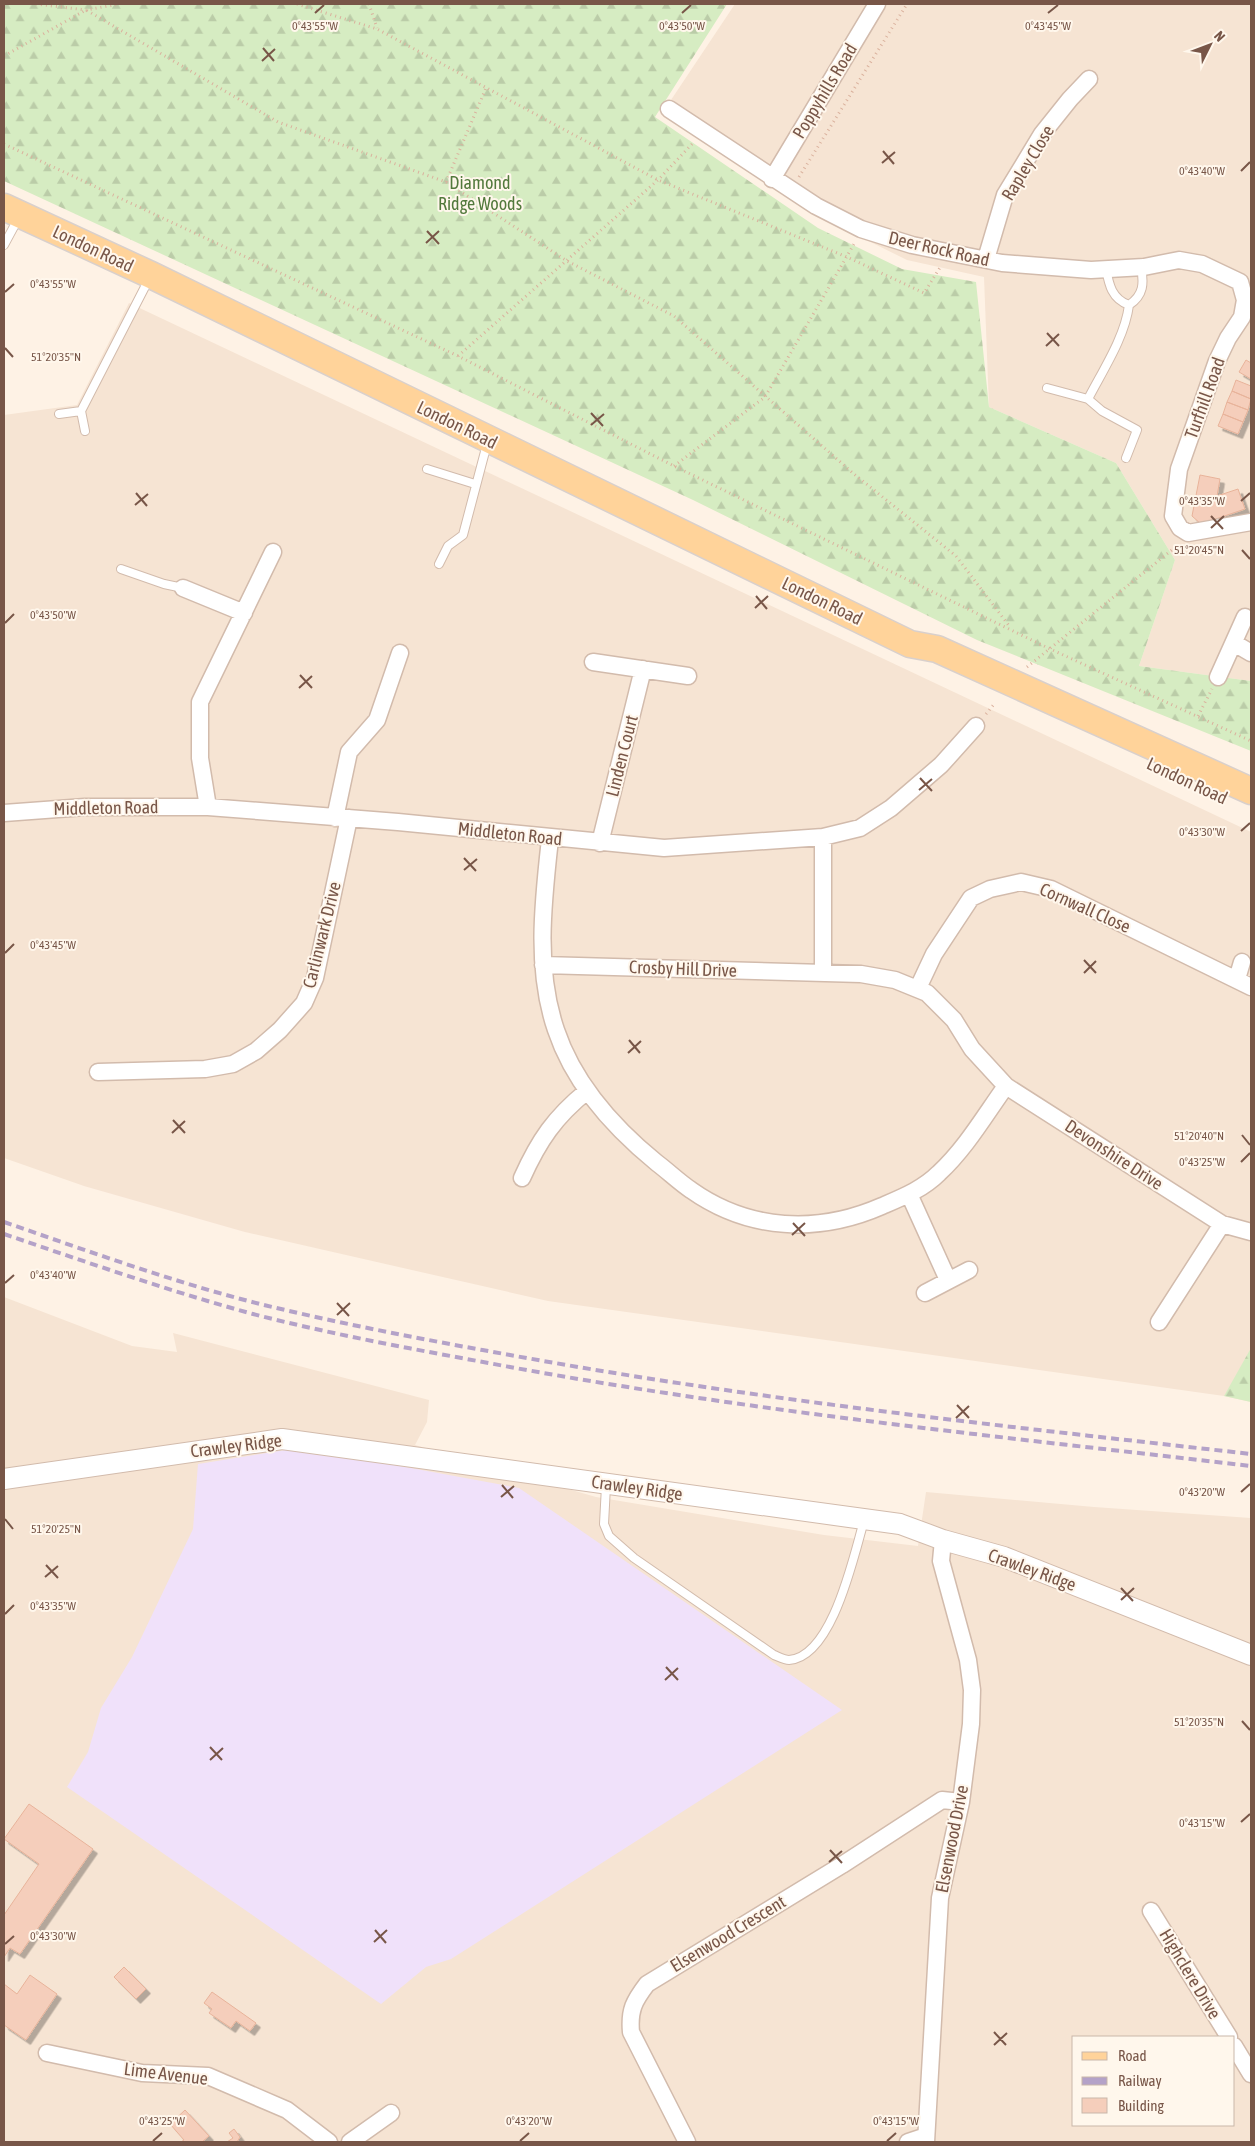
<svg xmlns="http://www.w3.org/2000/svg" width="1255" height="2146" font-family="'Asap Condensed',sans-serif">
	<style>
		.residential { fill: #f6e4d3; fill-rule: evenodd }
		.education { fill: #f0e1fa }
		.forest { fill: url(#forest-firs) }
		.building { fill: #f5cebb; stroke: #e8b39a; filter: url(#shadow) }
		.lines { fill: none; stroke-linecap: round; stroke-linejoin: round }
		.service-casing { stroke: #d2bbac; stroke-width: 10 }
		.minor-casing { stroke: #d2bbac; stroke-width: 19 }
		.tertiary-casing { stroke: #d2bbac; stroke-width: 22 }
		.primary-casing { stroke: #d9d0cc; stroke-width: 29 }
		.path { stroke: #dab19d; stroke-width: 3; stroke-dasharray: 1 4; stroke-linecap: butt }
		.service { stroke: #fff; stroke-width: 8 }
		.minor { stroke: #fff; stroke-width: 16 }
		.tertiary { stroke: #fff; stroke-width: 20 }
		.primary { stroke: #ffd39a; stroke-width: 26 }
		.rail { stroke: #b4a2c8; stroke-width: 4; stroke-dasharray: 8 5; stroke-linecap: butt }
		.ticks { fill: none; stroke: #785648; stroke-width: 2 }
		.labels { text-anchor: middle; stroke-width: 4; stroke-linejoin: round; paint-order: stroke }
		.street-label { font-size: 18px; fill: #785648; stroke: #fff7ec }
		.park-label { font-size: 18px; fill: #52793c; stroke: #fff7ec }
		.ticks-label { font-size: 12px; text-anchor: middle; fill: #785648; stroke: #fff7ec; stroke-width: 4; stroke-linejoin: round; paint-order: stroke }
	</style>
	<defs>
		<pattern id="forest-firs" width="22" height="20" patternUnits="userSpaceOnUse" patternTransform="scale(1.25)"><rect width="22" height="20" fill="#d6ecc2"/><path d="M5 1l3.5 6h-7zM16 11l3.5 6h-7z" fill="#bbcca8"/></pattern>
		<filter id="shadow"><feDropShadow dx="4.5" dy="4.5" stdDeviation="0" flood-color="#0004"/></filter>
	</defs>
	<rect width="100%" height="100%" fill="#fef2e5"/>
	<path class="residential" d="M735,4H1251V681L1139,666L1175,560L1116,463L989,407L984,277L907,260L820,217L663,112Z
		M129,303L1251,832V1402L1224,1396L548,1301L245,1232L84,1186L4,1158V415L77,405Z
		M4,1297L132,1346L177,1352L173,1333L429,1400L427,1422L415,1445L596,1497L824,1535L918,1546L926,1492L1094,1507L1251,1518V2142H4ZM1074,2037H1234V2125H1074Z"/>
	<path class="education" d="M286,1450L324,1452L519,1488L842,1710L451,1959L426,1967L381,2004L67,1787L88,1752L101,1708L132,1657L193,1529L198,1464Z"/>
	<path class="forest" d="M4,4H727L655,117L818,228L902,269L976,282L989,407L1116,463L1175,560L1139,666L1251,681V751L977,640L693,500L4,181Z
		M1251,1348V1402L1224,1396Z"/>
	<path class="building" d="M1246,360L1251,363V379L1239,372Z
		M1236,380L1251,386V399L1232,391Z
		M1232,391L1251,399L1248,410L1227,402Z
		M1227,402L1248,410L1243,422L1223,414Z
		M1223,414L1243,422L1238,434L1218,426Z
		M1200,475L1220,479L1217,496L1238,489L1245,509L1201,524L1192,516Z
		M29,1804L93,1849L20,1954L10,1948L4,1957V1915L39,1864L4,1839Z
		M124,1967L146,1989L136,1999L114,1977Z
		M30,1975L57,1994L26,2040L4,2025V1984L17,1994Z
		M212,1992L256,2023L250,2031L236,2021L231,2028L209,2013L212,2009L204,2003Z
		M185,2110L209,2136L202,2142H181L184,2140L170,2124Z
		M234,2129L240,2137L237,2142H227L233,2138L229,2133Z"/>
	<g class="lines">
		<defs>
			<path id="service" d="M4,245L18,219
				M1106,269C1109,285 1112,299 1129,305
				M1047,388L1088,399L1102,411L1137,430L1126,458
				M1088,399C1103,370 1125,337 1129,305C1144,295 1144,283 1141,267
				M59,414L81,411
				M85,431L81,411L149,279
				M427,469L475,484
				M439,564L448,546L463,535L487,444
				M121,569L164,584L183,588
				M606,1486L604,1524L609,1536L634,1558L774,1655C779,1657 785,1660 789,1660C833,1657 854,1554 864,1521"/>
			<path id="minor" d="M669,109L816,206L861,229L912,245L1002,263L1091,270L1144,267L1179,260L1202,264L1240,282
				M772,179L877,4
				M986,259L1005,195L1042,134L1070,99L1089,79
				M1240,282L1245,300L1242,317L1228,338L1217,361L1179,469L1173,516L1180,528L1188,533L1251,522
				M183,588L244,613
				M1234,643L1251,653
				M593,662L688,676
				M1218,677L1245,617
				M208,807L200,758V702L273,552
				M4,813L85,807H208L398,822L664,848L823,837L860,828L891,808L941,765L976,726
				M335,818L349,752L377,720L400,653
				M823,837V973
				M550,839C543,902 535,969 556,1030C574,1084 614,1128 657,1163C669,1172 679,1182 691,1190C749,1231 818,1234 882,1206C903,1197 923,1189 939,1173C966,1148 985,1115 1006,1086
				M600,843L643,669
				M543,965L861,974L895,980L927,993L954,1020L972,1049L1006,1086L1222,1224L1251,1232
				M1237,979L1242,962
				M918,988L934,954L971,898L990,889L1021,882L1051,889L1251,987
				M98,1072L205,1069L233,1064L256,1051L280,1030L304,1003L315,978L349,818
				M522,1178C539,1140 555,1117 587,1091
				M909,1194L948,1280
				M925,1293L969,1270
				M1159,1322L1222,1224
				M1151,1911L1229,2037
				M1234,2046L1251,2074
				M47,2053L142,2073L208,2076L287,2110L329,2142
				M350,2142L391,2113
				M687,2142L631,2032C629,2010 634,2001 647,1984L842,1865L942,1800L961,1802
				M908,2142L926,2136
				M926,2142L940,1898L961,1802L971,1724L972,1690L968,1660L941,1561L943,1540"/>
			<path id="tertiary" d="M4,1479L282,1439L900,1524L943,1540L1004,1557L1251,1655"/>
			<path id="primary" d="M4,207L151,275L910,644L937,649L1251,791"/>
		</defs>
		<use href="#service" class="service-casing"/>
		<use href="#minor" class="minor-casing"/>
		<use href="#tertiary" class="tertiary-casing"/>
		<use href="#primary" class="primary-casing"/>
		<path class="path" d="M36,4L86,10L119,4
			M297,4L377,29L658,180L847,257L924,293L941,266
			M369,4L377,28
			M4,56L86,10L278,122L446,182L567,261L674,316L854,474L956,556L1010,627
			M4,144L458,356L674,466L1048,648L1251,741
			M799,177L907,4
			M446,182L486,88
			M458,356L658,180L693,143
			M674,466L765,397L854,244
			M1027,667L1178,545
			M986,714L995,703
			M1198,716L1212,689"/>
		<use href="#service" class="service"/>
		<use href="#minor" class="minor"/>
		<use href="#tertiary" class="tertiary"/>
		<use href="#primary" class="primary"/>
		<path class="rail" d="M4,1222C88,1251 173,1282 260,1304C342,1324 426,1340 510,1355C756,1400 1003,1426 1251,1454
			M4,1234C86,1262 169,1291 253,1314C338,1336 424,1351 510,1367C756,1412 1003,1437 1251,1466"/>
	</g>
	<path class="ticks" d="M315,13L324,5M682,13L691,5M1048,13L1058,5M263,48L274,61M262,61L275,49M883,151L894,164M882,163L895,152M1241,171L1250,162M427,231L439,244M426,243L439,231M5,292L14,284M1047,333L1059,346M1046,346L1059,334M5,348L13,357M591,413L603,426M591,425L604,414M136,493L147,506M1241,501L1250,493M135,505L148,494M1211,516L1223,529M1211,528L1224,516M1242,550L1250,559M756,596L767,609M755,608L768,596M5,623L14,614M300,675L312,688M299,688L312,676M920,778L932,791M919,790L932,779M1241,831L1250,823M464,858L476,871M464,870L477,859M5,953L14,944M1084,960L1096,973M1084,973L1096,961M629,1040L640,1053M628,1053L641,1041M173,1120L185,1133M172,1133L185,1121M1242,1135L1250,1145M1241,1162L1250,1153M793,1223L805,1236M792,1235L805,1223M5,1283L14,1275M337,1303L349,1316M337,1315L350,1303M957,1405L969,1418M956,1418L969,1406M502,1485L513,1498M1241,1492L1250,1484M501,1497L514,1486M5,1519L13,1529M46,1565L58,1578M45,1577L58,1566M1121,1588L1133,1601M1121,1600L1134,1588M5,1614L14,1605M666,1667L678,1680M665,1680L678,1668M1242,1721L1250,1730M210,1747L222,1760M210,1760L223,1748M1241,1822L1250,1814M830,1850L842,1863M829,1862L842,1851M375,1930L386,1943M374,1942L387,1930M5,1944L14,1936M994,2032L1006,2045M994,2045L1007,2033M153,2141L162,2133M520,2141L529,2133M887,2141L896,2133"/>
	<g class="labels">
		<g class="street-label">
			<text transform="translate(825 91) rotate(-59)" y="6">Poppyhills Road</text>
			<text transform="translate(1028 163) rotate(-59)" y="6">Rapley Close</text>
			<text transform="translate(93 249) rotate(25)" y="6">London Road</text>
			<text transform="translate(939 249) rotate(13)" y="6">Deer Rock Road</text>
			<text transform="translate(1205 398) rotate(-70)" y="6">Turfhill Road</text>
			<text transform="translate(457 425) rotate(26)" y="6">London Road</text>
			<text transform="translate(822 601) rotate(26)" y="6">London Road</text>
			<text transform="translate(622 756) rotate(-76)" y="6">Linden Court</text>
			<text transform="translate(1187 781) rotate(25)" y="6">London Road</text>
			<text transform="translate(106 808) rotate(-1)" y="6">Middleton Road</text>
			<text transform="translate(510 834) rotate(6)" y="6">Middleton Road</text>
			<text transform="translate(1085 908) rotate(24)" y="6">Cornwall Close</text>
			<text transform="translate(322 935) rotate(-76)" y="6">Carlinwark Drive</text>
			<text transform="translate(683 969) rotate(2)" y="6">Crosby Hill Drive</text>
			<text transform="translate(1114 1155) rotate(33)" y="6">Devonshire Drive</text>
			<text transform="translate(236 1446) rotate(-7)" y="6">Crawley Ridge</text>
			<text transform="translate(637 1488) rotate(8)" y="6">Crawley Ridge</text>
			<text transform="translate(1032 1570) rotate(20)" y="6">Crawley Ridge</text>
			<text transform="translate(952 1839) rotate(-79)" y="6">Elsenwood Drive</text>
			<text transform="translate(728 1934) rotate(-31)" y="6">Elsenwood Crescent</text>
			<text transform="translate(1190 1974) rotate(59)" y="6">Highclere Drive</text>
			<text transform="translate(166 2074) rotate(7)" y="6">Lime Avenue</text>
		</g>
		<g class="park-label">
			<text x="480" y="189">Diamond<tspan x="480" dy="21">Ridge Woods</tspan></text>
		</g>
	</g>
	<g class="ticks-label">
		<text x="315" y="30">0°43'55"W</text>
		<text x="682" y="30">0°43'50"W</text>
		<text x="1048" y="30">0°43'45"W</text>
		<text x="1202" y="175">0°43'40"W</text>
		<text x="53" y="288">0°43'55"W</text>
		<text x="56" y="361">51°20'35"N</text>
		<text x="1202" y="505">0°43'35"W</text>
		<text x="1199" y="554">51°20'45"N</text>
		<text x="53" y="619">0°43'50"W</text>
		<text x="1202" y="836">0°43'30"W</text>
		<text x="53" y="949">0°43'45"W</text>
		<text x="1199" y="1140">51°20'40"N</text>
		<text x="1202" y="1166">0°43'25"W</text>
		<text x="53" y="1279">0°43'40"W</text>
		<text x="1202" y="1496">0°43'20"W</text>
		<text x="56" y="1533">51°20'25"N</text>
		<text x="53" y="1610">0°43'35"W</text>
		<text x="1199" y="1726">51°20'35"N</text>
		<text x="1202" y="1827">0°43'15"W</text>
		<text x="53" y="1940">0°43'30"W</text>
		<text x="162" y="2125">0°43'25"W</text>
		<text x="529" y="2125">0°43'20"W</text>
		<text x="896" y="2125">0°43'15"W</text>
	</g>
	<rect width="1255" height="2146" fill="none" stroke="#785648" stroke-width="10"/>
	<rect x="1072" y="2036" width="162" height="90" fill="#fff7ec" stroke="#c9b7aa"/>
	<rect x="1082" y="2052" width="25" height="8" fill="#ffd39a" stroke="#c9b7aa"/>
	<text x="1118" y="2061" font-size="15" fill="#785648">Road</text>
	<rect x="1082" y="2077" width="25" height="8" fill="#b4a2c8" stroke="#c9b7aa"/>
	<text x="1118" y="2086" font-size="15" fill="#785648">Railway</text>
	<rect x="1082" y="2098" width="25" height="15" fill="#f5cebb" stroke="#c9b7aa"/>
	<text x="1118" y="2111" font-size="15" fill="#785648">Building</text>
	<g transform="translate(1210 45) rotate(48)" stroke="#fff7ec" stroke-width="4" paint-order="stroke">
	<path d="M0-4L9 19L0 12L-9 19Z" fill="#785648"/>
	<text y="-8" font-size="14" font-weight="bold" text-anchor="middle" fill="#785648">N</text>
	</g>
</svg>
